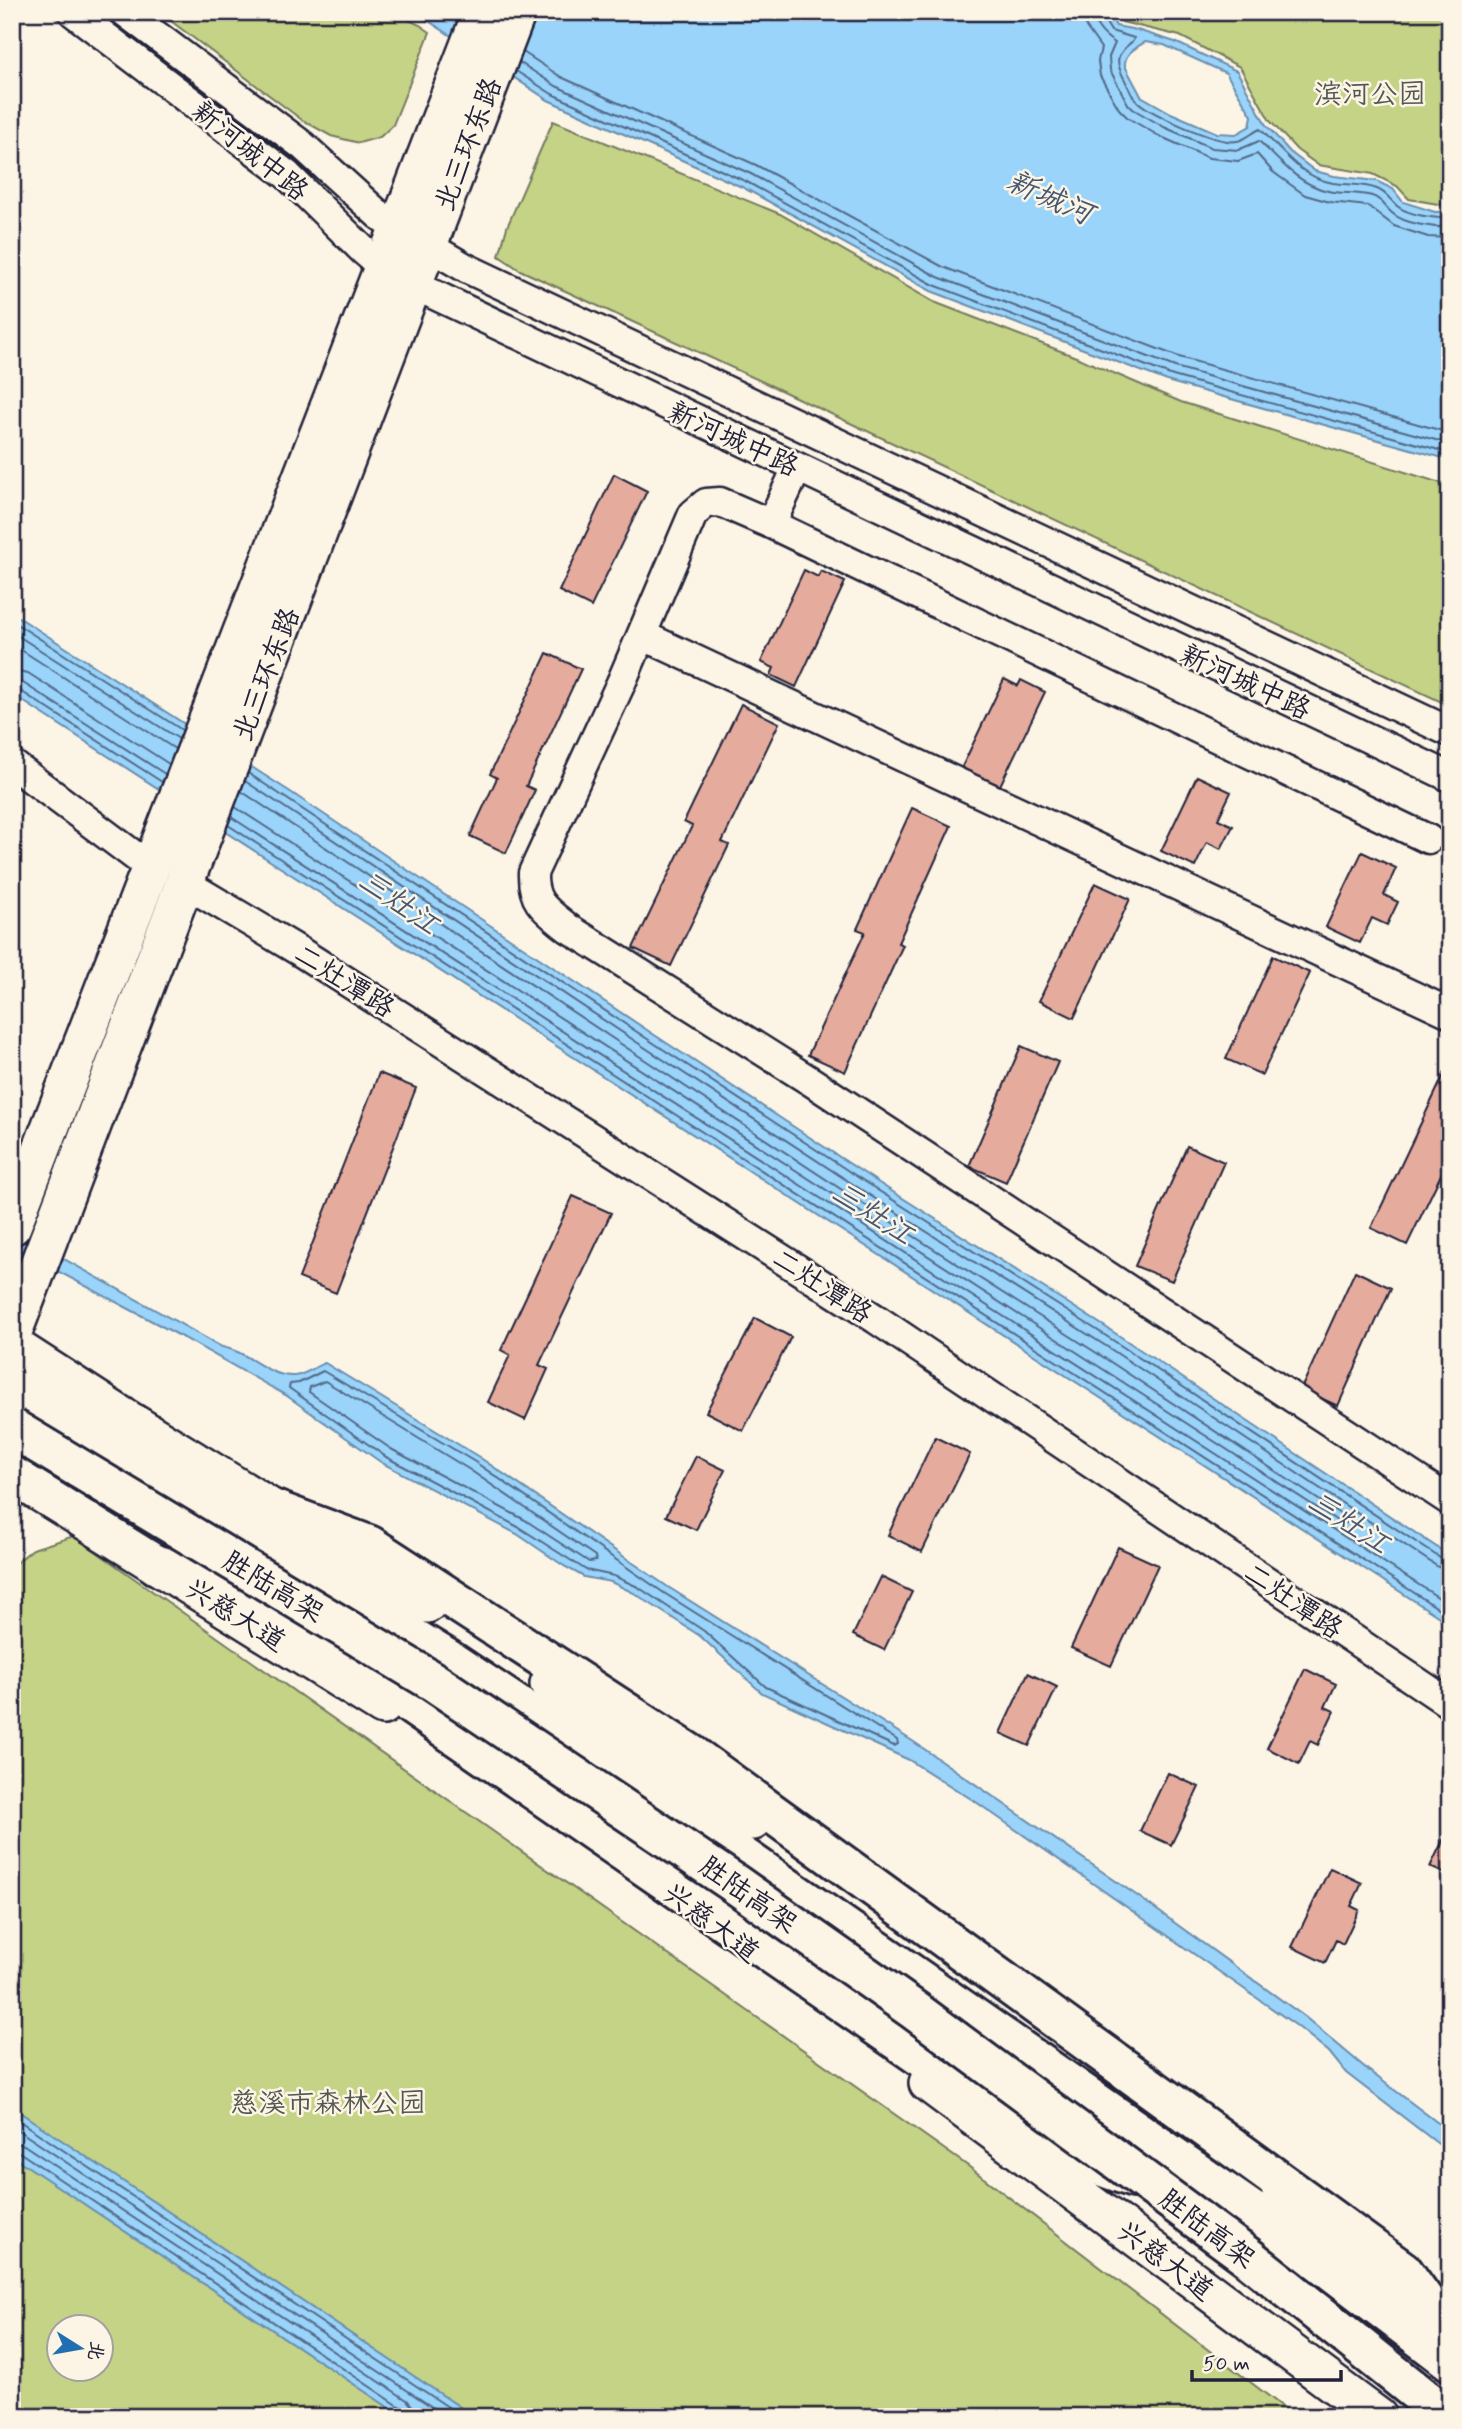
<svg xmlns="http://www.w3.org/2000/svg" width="1462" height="2429" font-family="Mynerve,'LXGW WenKai TC',sans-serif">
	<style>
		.green { fill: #c5d386; stroke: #747a60; stroke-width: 2; fill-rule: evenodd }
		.water { fill: #9ad4fa; stroke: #6a8dae; stroke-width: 2; fill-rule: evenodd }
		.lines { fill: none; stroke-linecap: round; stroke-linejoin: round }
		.shore { stroke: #526987; stroke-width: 2 }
		.building { fill: #e5ac9e; stroke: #22223b; stroke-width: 2 }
		.minor-casing { stroke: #22223b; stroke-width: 33 }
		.major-casing { stroke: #22223b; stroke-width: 42 }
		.highway-casing { stroke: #22223b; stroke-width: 44 }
		.minor { stroke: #fcf5e5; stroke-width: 28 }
		.major { stroke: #fcf5e5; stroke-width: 37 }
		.highway { stroke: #fcf5e5; stroke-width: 38 }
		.highway-bridge-casing { stroke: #22223b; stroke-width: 44; stroke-linecap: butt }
		.highway-bridge { stroke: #fcf5e5; stroke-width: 38 }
		.labels { text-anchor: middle; stroke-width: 5; stroke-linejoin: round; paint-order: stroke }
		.park-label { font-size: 28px; fill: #535752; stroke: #fcf5e5 }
		.street-label { font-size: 28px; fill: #22223b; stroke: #fcf5e5 }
		.water-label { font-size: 30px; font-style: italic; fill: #465774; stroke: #fcf5e5 }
	</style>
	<rect width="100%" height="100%" fill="#fcf5e5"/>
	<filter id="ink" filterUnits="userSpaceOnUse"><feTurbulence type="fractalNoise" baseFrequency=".0143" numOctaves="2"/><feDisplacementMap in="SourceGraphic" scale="14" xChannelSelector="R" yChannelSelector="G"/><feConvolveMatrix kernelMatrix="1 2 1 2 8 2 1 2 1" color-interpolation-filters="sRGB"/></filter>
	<g filter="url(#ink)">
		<path class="green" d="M159,12H391L420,25L430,32L393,125L380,137L359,143L331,136L302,120Z
			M1115,12H1450V206L1409,199L1397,186L1373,174L1318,165L1297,150L1270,121L1240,67L1180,36L1122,22Z
			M553,121L780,214L934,302L1076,357L1181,402L1450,486V706L776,388L520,270L499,256L507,227Z
			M74,1536L968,2166L1296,2417H12V1566L33,1549ZM60,2328H102V2370H60Z"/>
		<path class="water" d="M403,12H1108L1116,26L1137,30L1175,42L1237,71L1266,125L1290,152L1315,171L1334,176L1376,181L1393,189L1403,202L1435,212L1450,211V460L1170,382L931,291L744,188L548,100L427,20ZM1145,42L1164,45L1226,73L1252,116L1250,126L1236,134L1217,133L1171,113L1141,96L1125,66C1124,54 1135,48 1145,42Z
			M12,613L289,791L650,1032L882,1185L1118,1335L1450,1556V1624L12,694Z
			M12,1230L222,1347C248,1351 267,1377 294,1376C303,1376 316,1366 325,1363L479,1457L668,1587L914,1742L1139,1897L1305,2017L1368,2070L1450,2132V2153L1346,2073L1329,2052L1297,2026L976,1802L909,1760L762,1693L700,1636L634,1593L611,1582L584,1577L564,1566L517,1534L382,1463L287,1396L184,1338L12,1247Z
			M12,2107L475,2417H403L12,2156Z"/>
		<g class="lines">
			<path class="shore" d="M1083,12L1086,27L1101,48L1098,61L1100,76L1119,109L1128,118L1159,136L1209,158L1238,161L1257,154L1273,172L1305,195L1330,202L1368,206L1394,226L1428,237L1450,238
				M1093,12C1094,27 1104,36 1115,43L1109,57L1110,70L1128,104L1133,109L1164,127L1212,148L1238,150L1259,141C1281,162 1298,184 1328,191C1342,194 1358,192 1372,196C1382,199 1385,207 1392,213C1404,224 1434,228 1450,227
				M1102,12L1103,18L1111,31L1134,38L1133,41C1114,55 1115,63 1126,82C1129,88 1132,97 1137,101C1151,114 1218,145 1237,141C1245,140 1253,132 1260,129C1283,151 1300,177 1333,183C1347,185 1364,184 1377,189C1387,193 1389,199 1397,206C1408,215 1436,219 1450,218
				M523,52L561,77L756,165L943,267L1179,357L1450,433
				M519,62L556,86L751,174L938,277L1175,367L1450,444
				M516,71L552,94L747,182L934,285L1173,376L1450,453
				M12,621L182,730
				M12,632L179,739
				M12,644L175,749
				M12,670L28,673L169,764
				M12,680L23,683L165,774
				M12,689L19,690L162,782
				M248,773L646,1038L879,1191L1114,1341L1443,1560L1450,1561
				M245,781L641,1045L874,1198L1109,1348L1438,1567L1450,1570
				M235,807L1342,1524L1347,1523L1346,1518L1103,1357L868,1207L636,1054L241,791
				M231,817L1450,1605
				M228,825L1450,1616
				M323,1371L475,1462L664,1593L897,1740L898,1744L894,1746L766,1687L704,1631L638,1587L614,1576L586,1570L520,1528L386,1457L289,1388L290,1384L299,1383Z
				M325,1381L470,1470L595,1556L596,1561L589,1562L525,1520L391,1449L309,1392L310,1387Z
				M12,2116L463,2417
				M12,2126L447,2417
				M12,2142L24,2145L407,2400L413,2407L415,2417
				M12,2151L19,2152L402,2408L406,2417"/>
		</g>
		<path class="building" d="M614,474L647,491L591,607L559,591Z
			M804,570L818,577L821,571L845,582L796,687L771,675L774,668L761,662Z
			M547,653L581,669L526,786L535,790L506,853L470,836L497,778L490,774Z
			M1004,679L1018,686L1021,680L1045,692L995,796L960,771Z
			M741,704L779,723L722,842L729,845L671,966L633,948L692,826L684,822Z
			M1197,776L1231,792L1218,819L1233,826L1221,849L1207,842L1195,867L1161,851Z
			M912,808L951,826L898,943L903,945L845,1072L808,1055L865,932L857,929Z
			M1362,852L1396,868L1384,895L1398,902L1387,925L1372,918L1360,943L1326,927Z
			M1095,883L1130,899L1074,1018L1039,1001Z
			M1273,956L1310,973L1262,1075L1226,1059Z
			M1021,1046L1058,1062L1006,1182L969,1166Z
			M1450,1062V1156L1407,1245L1371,1228Z
			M379,1073L416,1088L336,1293L299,1278Z
			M1187,1146L1224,1162L1172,1281L1135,1266Z
			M573,1196L611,1213L539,1365L548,1369L525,1420L488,1402L510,1355L501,1350Z
			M1355,1271L1391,1288L1338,1406L1301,1389Z
			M755,1318L791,1337L743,1431L706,1412Z
			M935,1437L970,1454L922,1552L888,1535Z
			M696,1456L725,1470L696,1530L666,1516Z
			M1118,1547L1158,1565L1111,1666L1071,1648Z
			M881,1577L912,1592L884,1650L853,1635Z
			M1305,1669L1336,1684L1325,1707L1334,1711L1318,1745L1310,1741L1299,1764L1267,1748Z
			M1028,1673L1057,1687L1029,1746L1000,1733Z
			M1168,1773L1199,1787L1171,1845L1140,1831Z
			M1450,1826V1876L1430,1867Z
			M1330,1868L1362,1883L1351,1906L1359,1910L1343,1944L1336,1940L1325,1963L1292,1947Z"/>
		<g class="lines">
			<defs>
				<path id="minor" d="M73,12L287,175L364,251L384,268L414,285L1450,777
					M125,12L302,145L379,215L399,229L466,268L1450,732
					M771,524L797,468
					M642,635L1450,1013
					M12,764L151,868
					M1428,839L771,524L720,502L706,503L693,514L621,683L533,873C532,903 546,910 568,928L812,1082L1450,1501
					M185,883L299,951L876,1319L1450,1704"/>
				<path id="major" d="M12,1226L482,12
					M12,1335L517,12
					M12,1345L117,1413L427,1604
					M12,1475L383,1706
					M549,1684L753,1821
					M928,2083L1378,2417
					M1279,2202L1436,2327"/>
				<path id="highway" d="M12,1389L449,1660L746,1859L1268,2222L1450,2361
					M275,1510L369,1545L692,1755L1403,2271L1450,2336
					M157,1565L246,1591L1056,2150L1134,2178"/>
			</defs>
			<use href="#minor" class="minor-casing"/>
			<use href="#major" class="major-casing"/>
			<use href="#highway" class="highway-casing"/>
			<use href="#minor" class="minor"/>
			<use href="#major" class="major"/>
			<use href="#highway" class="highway"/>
			<defs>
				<path id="highway-bridge" d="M12,1428L434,1682L731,1881L914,2010L1248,2257L1448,2417"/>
			</defs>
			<use href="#highway-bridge" class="highway-bridge-casing"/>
			<use href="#highway-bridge" class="highway-bridge"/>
		</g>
	</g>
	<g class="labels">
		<g class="park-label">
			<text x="1370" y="103">滨河公园</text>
			<text x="328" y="2112">慈溪市森林公园</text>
		</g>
		<g class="street-label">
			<text transform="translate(467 144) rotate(-69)" y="10">北三环东路</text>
			<text transform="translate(251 150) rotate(39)" y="10">新河城中路</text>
			<text transform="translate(734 438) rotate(25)" y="10">新河城中路</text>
			<text transform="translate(265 674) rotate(-69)" y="10">北三环东路</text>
			<text transform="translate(1246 681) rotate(25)" y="10">新河城中路</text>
			<text transform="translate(345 980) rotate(32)" y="10">二灶潭路</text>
			<text transform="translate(823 1285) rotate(33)" y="10">二灶潭路</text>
			<text transform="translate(274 1586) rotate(31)" y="10">胜陆高架</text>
			<text transform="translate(1294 1600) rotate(34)" y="10">二灶潭路</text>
			<text transform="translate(236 1614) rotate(32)" y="10">兴慈大道</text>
			<text transform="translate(749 1894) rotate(35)" y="10">胜陆高架</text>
			<text transform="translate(712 1922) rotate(37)" y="10">兴慈大道</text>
			<text transform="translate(1208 2228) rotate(37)" y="10">胜陆高架</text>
			<text transform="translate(1166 2260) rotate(37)" y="10">兴慈大道</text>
		</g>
		<g class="water-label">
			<text transform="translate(1050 197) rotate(24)" y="10">新城河</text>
			<text transform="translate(399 902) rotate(35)" y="10">三灶江</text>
			<text transform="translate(873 1213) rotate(33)" y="10">三灶江</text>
			<text transform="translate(1349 1522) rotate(33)" y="10">三灶江</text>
		</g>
	</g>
	<rect width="1462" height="2429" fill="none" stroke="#fcf5e5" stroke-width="42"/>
	<rect x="21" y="21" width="1420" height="2387" fill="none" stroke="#22223b" stroke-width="2.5" filter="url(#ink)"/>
	<g transform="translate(80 2348) rotate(101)"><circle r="33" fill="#fcf5e5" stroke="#a5a1a1" stroke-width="2"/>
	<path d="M0-5L12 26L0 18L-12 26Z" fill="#1f6fb2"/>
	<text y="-10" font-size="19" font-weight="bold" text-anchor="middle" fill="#22223b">北</text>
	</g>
	<path d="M1192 2370v10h149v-10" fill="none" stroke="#22223b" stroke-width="3.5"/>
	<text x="1203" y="2370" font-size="21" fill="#22223b" stroke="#fcf5e5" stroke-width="5" paint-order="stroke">50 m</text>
</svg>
